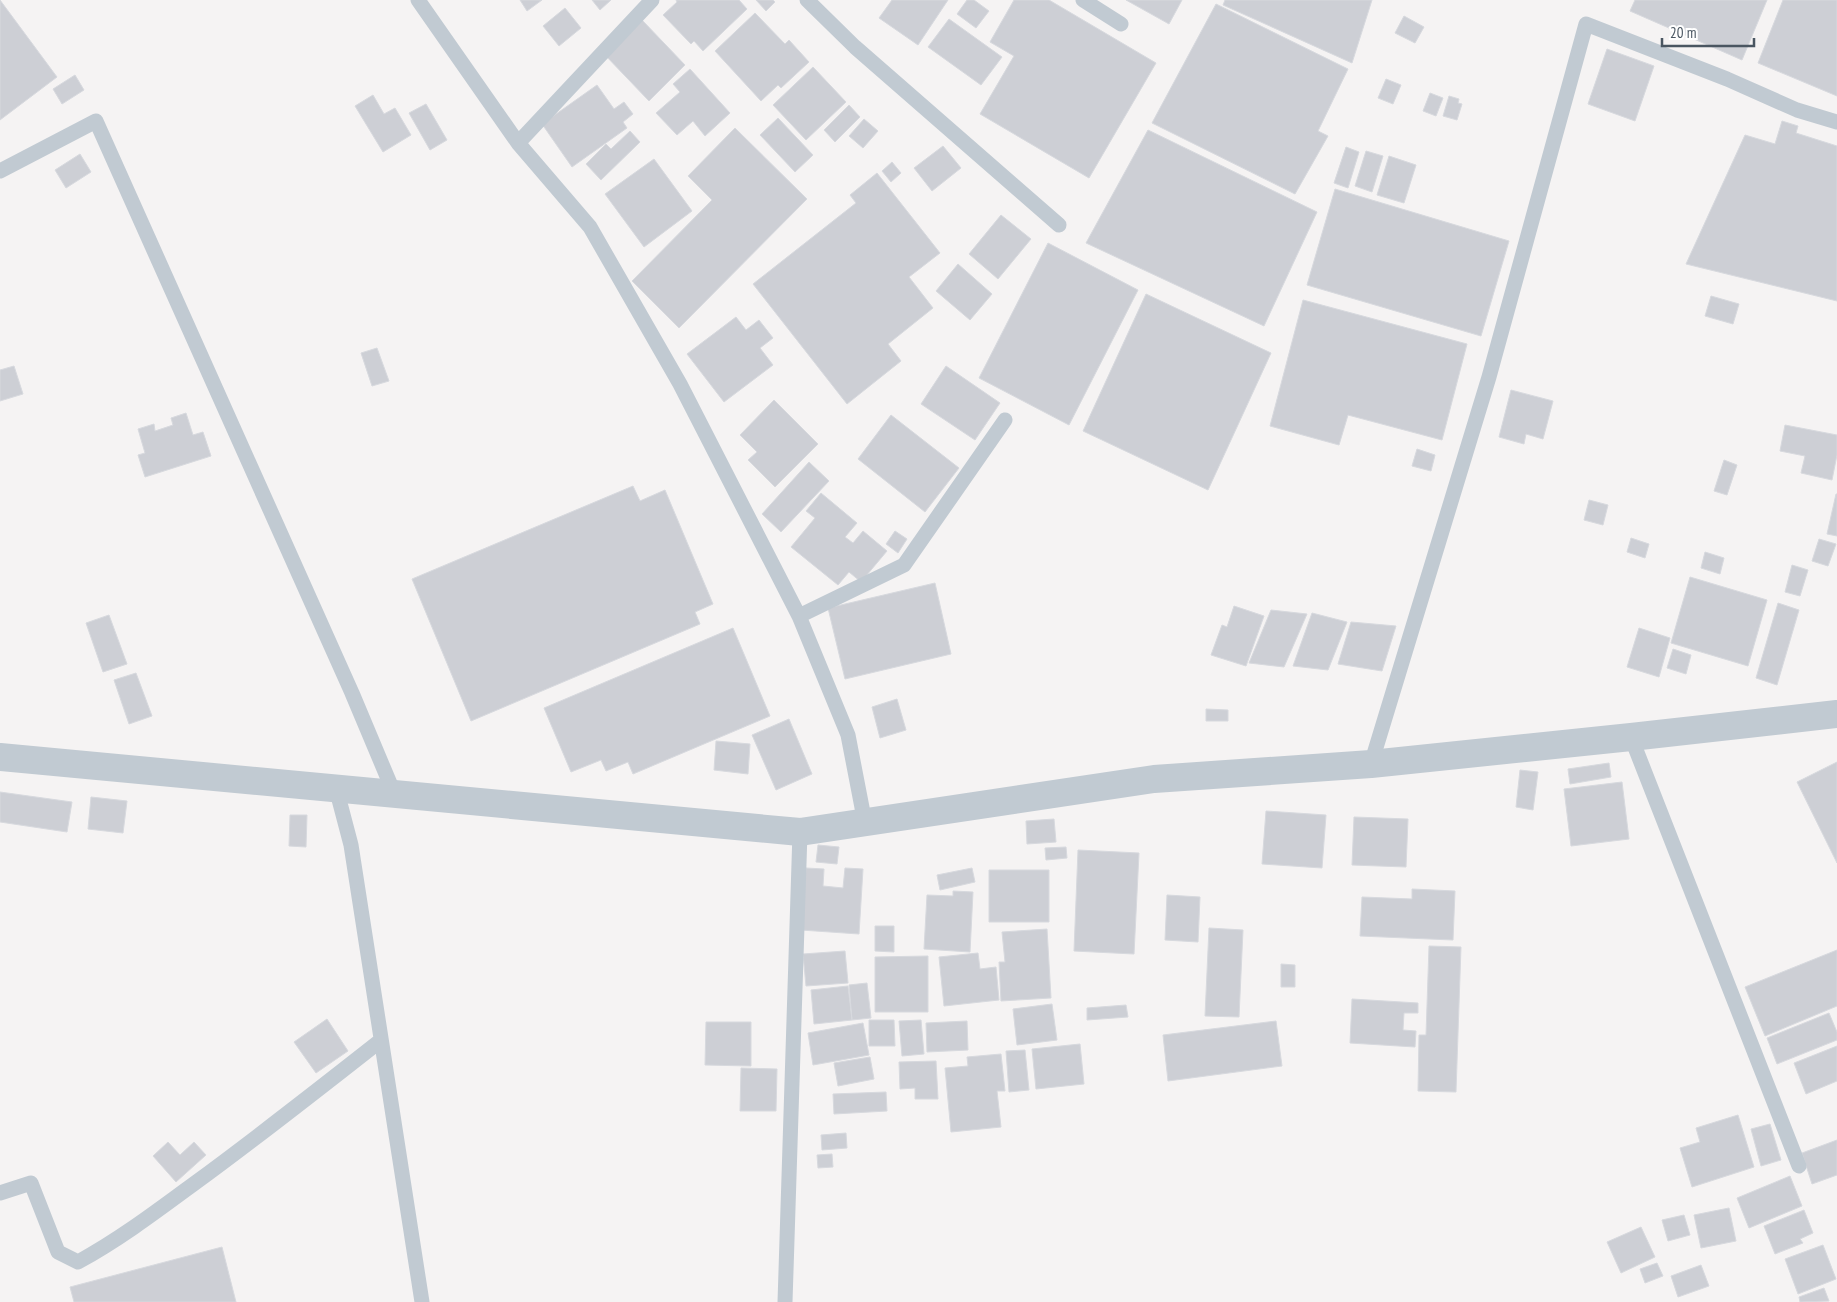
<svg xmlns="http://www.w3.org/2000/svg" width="1837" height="1302" font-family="'PT Sans Narrow',sans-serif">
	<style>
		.building { fill: #cdcfd5; stroke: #d7d9de }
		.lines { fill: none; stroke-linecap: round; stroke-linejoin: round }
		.lane { stroke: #c1cad2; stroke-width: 15 }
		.street { stroke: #c1cad2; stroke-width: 28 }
	</style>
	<rect width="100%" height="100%" fill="#f5f3f3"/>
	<path class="building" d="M0,0L57,77L0,120Z
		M520,0H542L527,11Z
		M592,0H611L600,10Z
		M676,0H739L747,9L703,51L694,41L691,44L663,15L677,2Z
		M756,0H773L775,2L766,11Z
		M892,0H948L918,45L879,18Z
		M967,0H974L989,11L976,28L957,14Z
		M1014,0H1049L1156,63L1089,178L980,114L1014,56L990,42Z
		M1126,0H1182L1169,24Z
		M1225,0H1372L1352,63L1223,5Z
		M1635,0H1767L1742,60L1630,11Z
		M1783,0H1837V96L1758,63Z
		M1216,4L1348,69L1318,131L1328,136L1295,194L1152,123Z
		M565,8L581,28L559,46L543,26Z
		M755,13L785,44L789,40L809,62L781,88L778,85L761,101L715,51Z
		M1404,16L1424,27L1415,43L1395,33Z
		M949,19L1002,57L981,85L928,47Z
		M642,20L685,65L649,101L605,55Z
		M1607,49L1654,66L1635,121L1588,104Z
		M813,67L846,102L806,140L773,105Z
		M690,69L730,113L705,136L693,121L677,135L656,113L680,92L673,84Z
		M75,75L84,90L62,104L53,89Z
		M1386,79L1401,85L1393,104L1378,98Z
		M597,85L614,109L624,102L633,114L623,122L627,128L572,167L542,124Z
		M1430,93L1443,98L1436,116L1423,111Z
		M373,95L384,114L395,108L411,135L383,152L355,106Z
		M1449,96L1459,99L1458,103L1462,104L1457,120L1443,116Z
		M426,104L447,140L430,150L409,113Z
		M849,105L860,117L835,142L824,130Z
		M778,118L813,155L795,172L760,135Z
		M864,119L878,131L863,148L849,136Z
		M1782,121L1798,126L1796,133L1837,146V301L1686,264L1745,135L1775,144Z
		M735,128L807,199L679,328L632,281L712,200L688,176Z
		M1148,130L1317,212L1264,326L1086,243Z
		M630,131L640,142L601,180L586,164L606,144L611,149Z
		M943,146L961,168L932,191L914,168Z
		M1346,147L1359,152L1348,188L1334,183Z
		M1366,151L1383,156L1372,192L1355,186Z
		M80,154L91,172L66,188L55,170Z
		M1389,156L1416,165L1404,203L1377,195Z
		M654,159L692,211L644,247L605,194Z
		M892,162L901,173L891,182L882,171Z
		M877,173L940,253L909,277L933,308L888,344L901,361L847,404L753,284L856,203L850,195Z
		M1335,189L1509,241L1481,336L1307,285Z
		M1001,215L1031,239L998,279L969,254Z
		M1048,243L1138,290L1069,425L979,378Z
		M958,264L992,294L970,320L936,291Z
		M1146,294L1271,353L1208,490L1083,431Z
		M1711,296L1739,304L1733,324L1705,316Z
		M1303,300L1467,344L1442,440L1348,415L1339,445L1270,426Z
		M736,317L746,330L759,320L773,338L760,348L773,365L724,402L687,354Z
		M377,348L389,381L372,386L361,353Z
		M14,366L23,394L0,401V370Z
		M946,366L1000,403L975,440L921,404Z
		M1511,390L1553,401L1543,439L1526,434L1524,444L1499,437Z
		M774,400L818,444L775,487L748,460L757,452L740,435Z
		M186,413L193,435L203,432L211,456L145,477L138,455L145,453L138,429L154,424L155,431L173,425L171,418Z
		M891,415L959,468L925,512L858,459Z
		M1785,425L1837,435V455L1832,480L1801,473L1805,456L1780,451Z
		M1417,449L1435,455L1431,471L1412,466Z
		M1724,460L1737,465L1727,495L1714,491Z
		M809,462L829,481L781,532L762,514Z
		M633,486L640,501L665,490L713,604L695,612L700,624L471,721L412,579Z
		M821,493L857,523L845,537L853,543L863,531L887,551L861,582L849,572L838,585L791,547L815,518L806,511Z
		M1836,494H1837V536L1827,534Z
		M1589,500L1608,505L1603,525L1584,520Z
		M895,531L907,539L898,553L886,544Z
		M1631,538L1649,544L1645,558L1627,552Z
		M1819,539L1836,544L1828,566L1812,561Z
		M1705,552L1724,558L1720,574L1701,568Z
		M1792,565L1808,570L1800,596L1785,592Z
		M1690,577L1767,600L1748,666L1671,643Z
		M935,583L951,654L845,679L828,608Z
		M1778,603L1799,610L1777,685L1756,678Z
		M1234,606L1264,616L1246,666L1211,655L1222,625L1227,627Z
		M1271,610L1307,614L1284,667L1249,663Z
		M1312,613L1347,622L1328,670L1293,666Z
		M109,615L127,664L103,672L86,623Z
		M1351,622L1396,626L1382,671L1338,664Z
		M733,628L770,716L633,774L628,762L606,771L601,760L571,772L544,708Z
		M1639,628L1670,638L1659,677L1627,667Z
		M1673,649L1691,655L1686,674L1667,668Z
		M136,673L152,716L129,724L114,680Z
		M897,699L906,730L880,738L872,707Z
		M1206,709L1228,710V721H1206Z
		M789,719L812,774L776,790L752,735Z
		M716,741L750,744L748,774L714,770Z
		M1837,762V863L1797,782Z
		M1609,763L1611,777L1570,784L1568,769Z
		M1520,770L1538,772L1533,810L1516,807Z
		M1622,782L1629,839L1571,846L1564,789Z
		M0,792L72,802L67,832L0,822Z
		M91,797L127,801L123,833L88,829Z
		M1266,811L1326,815L1322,868L1262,864Z
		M290,815H307L306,847L289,846Z
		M1354,817L1408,819L1406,867L1352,865Z
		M1054,819L1056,842L1027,844L1026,821Z
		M818,845L839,847L837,864L816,862Z
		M1066,847L1067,858L1046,860L1045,848Z
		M1078,850L1139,853L1134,954L1074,951Z
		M806,868L824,869L823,886L843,888L845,868L863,869L859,934L801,930Z
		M972,868L975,882L940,890L937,875Z
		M989,870H1049V922H989Z
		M1412,889L1455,891L1453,940L1360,936L1362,897L1412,899Z
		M953,891L973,892L970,952L924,949L927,895L953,896Z
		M1167,895L1200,897L1198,942L1165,940Z
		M875,926H894V952L875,951Z
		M1209,928L1243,930L1239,1017L1205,1016Z
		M1047,929L1051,998L1001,1001L999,962H1005L1002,932Z
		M1429,946L1461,947L1456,1092L1418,1091L1419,1035H1426Z
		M1837,950V1006L1765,1036L1745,987Z
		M845,951L848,983L806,986L803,954Z
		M978,953L980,969L996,967L999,1000L944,1006L939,957Z
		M928,956V1012H875V957Z
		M1281,964L1295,965V987H1281Z
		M867,983L871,1018L852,1020L849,985Z
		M848,986L852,1020L814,1024L811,990Z
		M1352,999L1418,1003V1013H1404L1403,1030L1416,1031L1415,1047L1350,1043Z
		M1052,1004L1057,1040L1017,1045L1013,1009Z
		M1126,1005L1128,1017L1087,1020V1008Z
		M1829,1013L1837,1032V1040L1777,1064L1767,1038Z
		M327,1019L348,1051L316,1073L294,1042Z
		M869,1020H894L895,1046H869Z
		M921,1020L924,1054L902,1056L899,1021Z
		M967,1021L968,1050L927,1052L926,1023Z
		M1276,1021L1282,1066L1168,1081L1163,1035Z
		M706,1022H751V1066L705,1065Z
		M863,1023L869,1055L813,1065L808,1033Z
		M1080,1044L1084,1084L1036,1089L1032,1049Z
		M1837,1046V1081L1806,1094L1794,1063Z
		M1025,1050L1029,1090L1009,1092L1006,1051Z
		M1001,1054L1005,1091H997L1001,1127L951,1132L945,1068L968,1066L967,1057Z
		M870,1057L874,1079L838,1086L834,1063Z
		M936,1061L938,1099H915V1088L900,1089L899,1062Z
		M741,1068L777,1069L776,1111H740Z
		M886,1092L887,1111L834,1114L833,1094Z
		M1738,1115L1754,1167L1692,1187L1680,1148L1700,1142L1696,1128Z
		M1770,1124L1781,1160L1761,1166L1751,1129Z
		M846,1133L847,1148L822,1150L821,1135Z
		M1837,1140V1175L1812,1184L1802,1153Z
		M168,1142L180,1155L194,1142L206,1155L176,1182L153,1156Z
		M832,1154L833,1167L818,1168L817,1155Z
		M1790,1176L1802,1206L1749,1228L1737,1198Z
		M1729,1208L1736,1241L1701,1248L1694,1215Z
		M1804,1210L1813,1233L1800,1239L1803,1243L1775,1254L1764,1226Z
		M1684,1215L1690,1235L1668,1241L1662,1220Z
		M1641,1227L1655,1257L1621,1273L1607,1242Z
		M1823,1245L1836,1279L1798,1294L1785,1259Z
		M222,1247L236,1302H74L70,1287Z
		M1657,1263L1663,1276L1645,1283L1640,1269Z
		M1701,1265L1709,1286L1678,1297L1671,1276Z
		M1824,1288L1829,1301L1800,1302L1799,1297Z"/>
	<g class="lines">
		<path class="lane" d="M418,0L518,143L590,227L680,384L799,616L848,735L865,823
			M807,0L855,47L1059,225
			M1083,0L1121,24
			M518,143L652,0
			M0,171L96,121L352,693L394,793
			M799,616L904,565L1005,420
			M1631,737L1799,1166
			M1371,764L1489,377L1586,24L1727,79L1797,110L1837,122
			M336,788L351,845L422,1302
			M0,1193L31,1183L58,1252L78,1262C120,1239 157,1211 195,1183C258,1137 319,1089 380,1041
			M785,1302L800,832"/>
		<path class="street" d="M0,757L800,832L1154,779L1371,764L1631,737L1837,714"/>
	</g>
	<path d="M1662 38v8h92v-8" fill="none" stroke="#4a5661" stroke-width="2.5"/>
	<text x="1670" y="38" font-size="15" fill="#4a5661" stroke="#ffffff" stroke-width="4" paint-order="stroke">20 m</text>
</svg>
